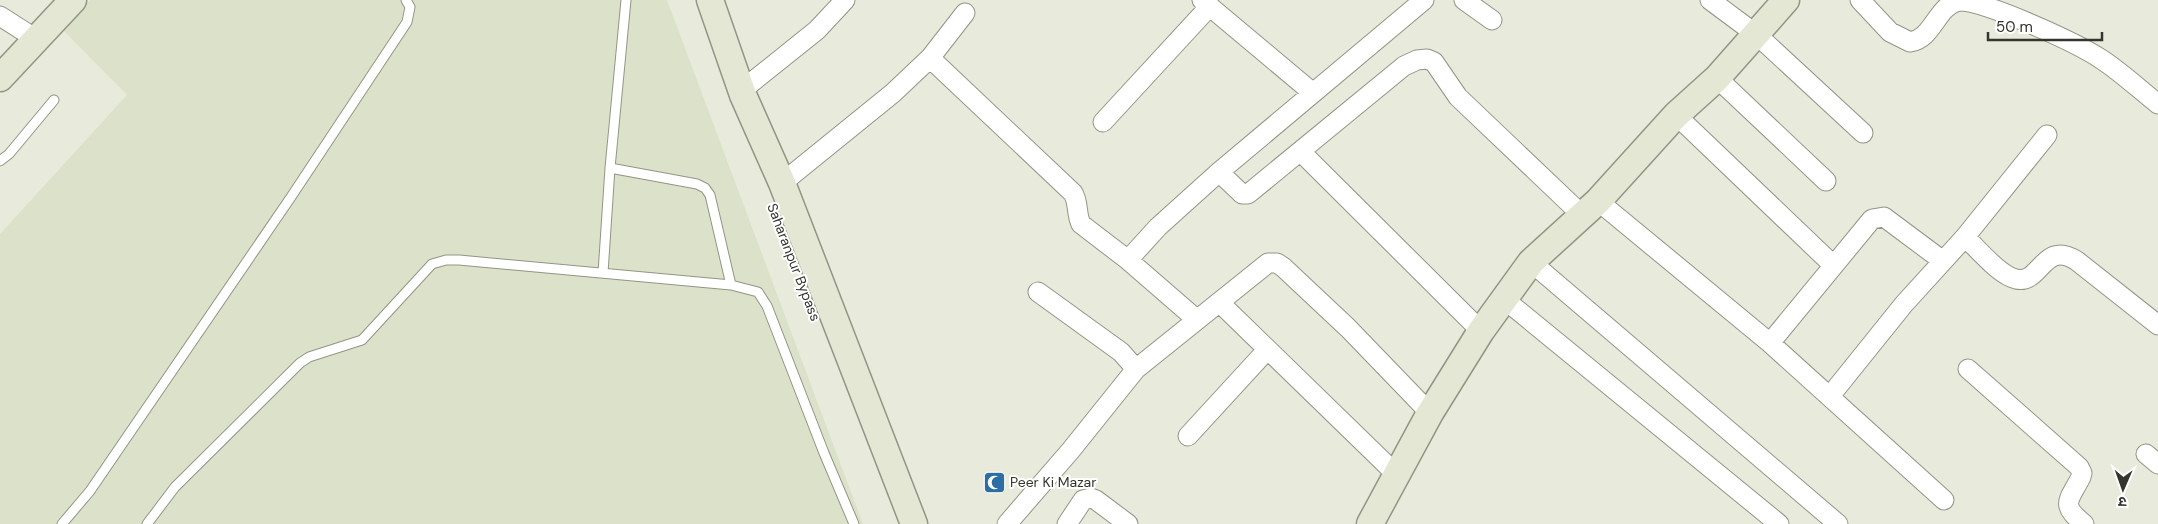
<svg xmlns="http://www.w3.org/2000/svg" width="2158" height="524" font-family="'DM Sans','Noto Sans Devanagari',sans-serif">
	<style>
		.built { fill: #dce1c9 }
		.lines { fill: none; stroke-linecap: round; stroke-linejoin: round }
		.lane-casing { stroke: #929585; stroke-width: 11 }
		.street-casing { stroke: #929585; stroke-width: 21 }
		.secondary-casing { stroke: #929585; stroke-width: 29 }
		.lane { stroke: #fff; stroke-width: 9 }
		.street { stroke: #fff; stroke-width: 19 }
		.secondary { stroke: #e4e7d3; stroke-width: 26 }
		.labels { text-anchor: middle; stroke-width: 4; stroke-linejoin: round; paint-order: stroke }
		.street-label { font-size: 14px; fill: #34352f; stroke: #fff }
		.poi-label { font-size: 14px; fill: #34352f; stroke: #fff; text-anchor: start }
	</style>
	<rect width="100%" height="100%" fill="#e8ebdb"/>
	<path class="built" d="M90,0H667L863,524H0V234L127,95L62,29Z"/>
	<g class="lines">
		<defs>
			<path id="lane" d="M0,161L9,154L54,100
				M610,168L697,184L705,188L710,195L731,285
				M603,273L610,168L626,0
				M62,524L90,491L291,197L407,22L410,7L406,0
				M147,524L175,487L300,363L309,357L362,340L432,264L446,260H459L731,285L758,292L767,306L824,453L854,524"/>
			<path id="street" d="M1202,0L1313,93
				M1464,0L1492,20
				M1710,0L1757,35L1863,133
				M1860,0L1890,32L1910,42C1933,39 1936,7 1958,1C1984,0 2077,43 2101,59C2121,72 2139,89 2158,104
				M0,16L36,39
				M930,58L1073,193C1079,203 1076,214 1081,224L1128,260L1196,319
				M1717,78L1826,181
				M741,91L817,30L845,0
				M1676,115L1833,265
				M1103,122L1210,6
				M1301,152L1481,331
				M1219,172L1242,194H1248L1404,66L1417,60L1427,59L1434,62L1458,97L1582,215
				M782,183L893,93L930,58L965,13
				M1598,201L1770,343L1944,500
				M1965,237C1978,249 1999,275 2016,279C2041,285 2043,239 2077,261L2158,325
				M1128,260L1158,227L1219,172L1424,0
				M1531,262L1838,524
				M1038,292L1121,352L1136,369
				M1504,299L1779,524
				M1220,303L1397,475
				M1770,343L1872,219L1884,217L1943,261
				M1968,369L2079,467L2082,473L2081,477C2068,502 2060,504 2084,524
				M1830,396L1904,304L1965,237L2047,135
				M1188,436L1267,350
				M2146,454L2158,464
				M1007,524L1071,450L1136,369L1268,263H1277L1283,267L1348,328L1430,413
				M1067,524L1083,500L1091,498L1096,500L1128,524"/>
			<path id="secondary" d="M710,0L743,95L782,183L914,524
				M0,78L73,0
				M1370,524L1430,413L1481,331L1531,262L1598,201L1676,115L1717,78L1786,0"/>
		</defs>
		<use href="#lane" class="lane-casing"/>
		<use href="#street" class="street-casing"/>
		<use href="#secondary" class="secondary-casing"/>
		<use href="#lane" class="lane"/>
		<use href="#street" class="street"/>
		<use href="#secondary" class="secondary"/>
	</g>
	<defs>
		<symbol id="mosque-square" viewBox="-11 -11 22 22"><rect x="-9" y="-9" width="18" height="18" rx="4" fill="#2c6da3" stroke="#fff"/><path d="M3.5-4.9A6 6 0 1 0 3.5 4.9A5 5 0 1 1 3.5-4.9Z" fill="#fff"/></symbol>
	</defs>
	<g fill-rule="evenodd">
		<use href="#mosque-square" x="982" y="470" width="25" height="25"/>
	</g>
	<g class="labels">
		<g class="street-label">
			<text transform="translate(794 262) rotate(69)" y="5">Saharanpur Bypass</text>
		</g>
		<g class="poi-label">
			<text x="1010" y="487">Peer Ki Mazar</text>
		</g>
	</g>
	<g transform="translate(2123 489) rotate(182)" stroke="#ffffff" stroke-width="4" paint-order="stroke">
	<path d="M0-4L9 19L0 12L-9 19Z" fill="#34352f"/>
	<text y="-8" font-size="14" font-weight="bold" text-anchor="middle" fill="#34352f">उ</text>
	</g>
	<path d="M1988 32v8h114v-8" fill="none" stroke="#34352f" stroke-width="2.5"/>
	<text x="1996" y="32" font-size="15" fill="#34352f" stroke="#ffffff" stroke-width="4" paint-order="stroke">50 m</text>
</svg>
